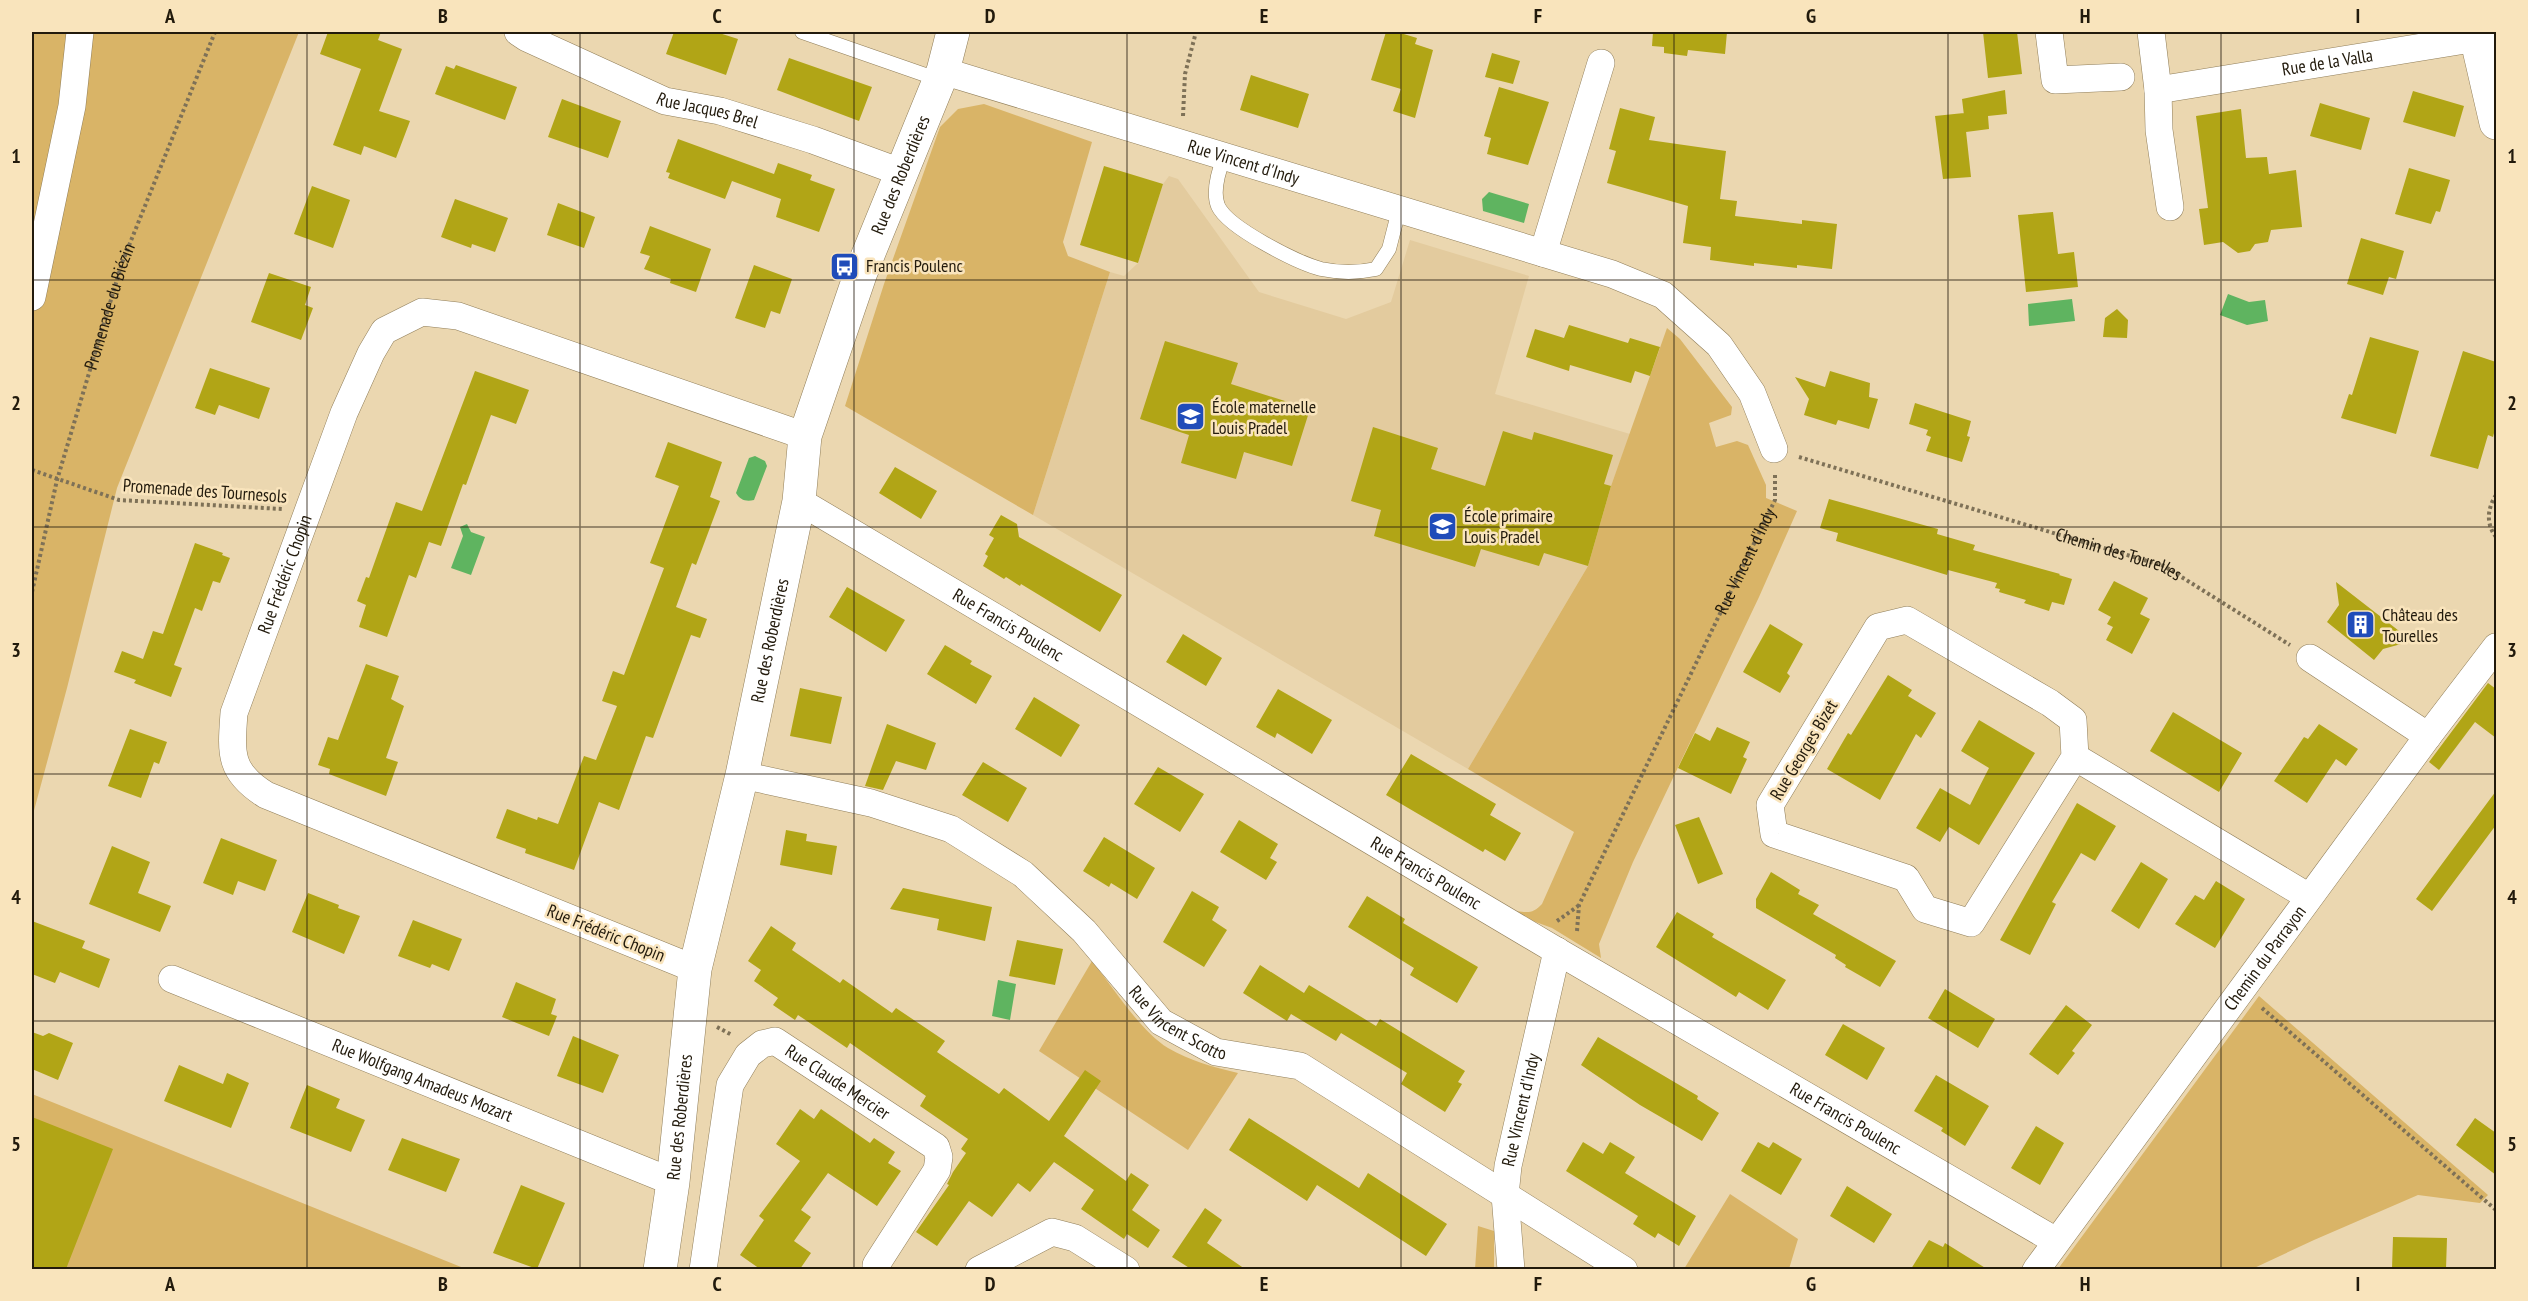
<svg xmlns="http://www.w3.org/2000/svg" width="2528" height="1301" font-family="'PT Sans Narrow',sans-serif">
	<style>
		.built { fill: #e3cb9e }
		.green { fill: #d9b467 }
		.water { fill: #5fb460 }
		.building { fill: #b1a516 }
		.lines { fill: none; stroke-linecap: round; stroke-linejoin: round }
		.service-casing { stroke: #907e59; stroke-width: 15 }
		.minor-casing { stroke: #907e59; stroke-width: 28 }
		.tertiary-casing { stroke: #907e59; stroke-width: 34 }
		.path { stroke: #7e7157; stroke-width: 4; stroke-dasharray: 3 3; stroke-linecap: butt }
		.service { stroke: #fff; stroke-width: 14 }
		.minor { stroke: #fff; stroke-width: 27 }
		.tertiary { stroke: #fff; stroke-width: 33 }
		.grid { fill: none; stroke: #221a0c; stroke-width: 1.5; stroke-opacity: 0.55 }
		.labels { text-anchor: middle; stroke-width: 5; stroke-linejoin: round; paint-order: stroke }
		.street-label { font-size: 18px; fill: #221a0c; stroke: #f9e4bc }
		.poi-label { font-size: 18px; fill: #221a0c; stroke: #f9e4bc; text-anchor: start }
		.neatline { fill: none; stroke: #221a0c; stroke-width: 2 }
		.grid-label { font-size: 20px; text-anchor: middle; font-weight: bold; fill: #221a0c }
	</style>
	<rect width="100%" height="100%" fill="#ebd7b0"/>
	<path class="built" d="M1169,176L1178,179L1259,292L1346,319L1391,302L1410,240L1529,276L1495,394L1630,434L1611,486L1588,566L1468,769L1033,515L1110,272L1124,276L1138,263L1163,184Z"/>
	<path class="green" d="M32,32H299L117,488L67,688L32,818Z
		M984,104L1092,142L1063,242L1068,256L1110,272L1033,515L845,406L884,284L940,127L958,109Z
		M1667,328L1680,339L1732,407L1731,415L1709,423L1716,447L1737,441L1748,445L1766,485V498L1797,511L1759,597L1633,862L1599,944L1601,958L1552,928L1533,921L1517,911C1528,913 1534,913 1542,904L1574,832L1468,769L1588,566L1611,486Z
		M1092,961C1113,987 1140,1031 1168,1048C1190,1061 1214,1067 1238,1073L1188,1150L1039,1051Z
		M2259,996L2488,1195L2480,1203L2418,1195L2314,1240L2252,1269H2058Z
		M32,1094L466,1269H32Z
		M1730,1194L1798,1239L1789,1269H1684Z
		M1478,1226L1494,1231V1269H1475Z"/>
	<path class="water" d="M1489,192L1529,204L1524,223L1483,211L1482,199Z
		M2228,294L2249,302L2265,300L2268,321L2247,325L2220,315Z
		M2072,299L2075,321L2029,326L2028,304Z
		M755,456L765,461L767,466L754,500C746,502 740,500 736,493L749,458Z
		M467,524L471,532L485,537L471,575L451,568L463,536L460,527Z
		M998,980L1016,984L1010,1020L992,1016Z"/>
	<path class="building" d="M328,32H381L378,40L402,49L379,111L410,121L396,158L364,146L361,155L333,145L361,69L320,54Z
		M674,32H716L738,39L726,75L666,54Z
		M1386,32H1397L1417,38L1415,44L1433,50L1415,118L1393,111L1401,89L1371,80Z
		M1653,32H1727L1725,54L1688,50L1687,56L1664,53V47L1652,46Z
		M1983,32H2017L2022,74L1988,78Z
		M1492,53L1520,61L1513,84L1485,77Z
		M789,58L872,87L859,121L777,90Z
		M456,65L517,87L505,120L435,94L446,66L454,69Z
		M1251,75L1309,94L1298,128L1240,110Z
		M1499,87L1549,102L1528,165L1487,154L1491,138L1484,136Z
		M2005,90L2007,114L1988,116L1989,129L1966,132L1962,99Z
		M2413,91L2464,106L2455,137L2403,122Z
		M562,99L621,121L608,158L548,137Z
		M2320,103L2370,118L2361,150L2310,136Z
		M1620,108L1655,117L1649,140L1726,151L1720,199L1737,201L1735,216L1802,224V220L1837,224L1832,269L1797,265V268L1754,263V266L1710,260L1711,247L1683,243L1688,206L1607,183L1616,151L1609,149Z
		M2241,109L2246,158L2267,157L2269,174L2296,170L2302,227L2271,230L2268,242L2255,244L2250,251L2238,253L2223,242L2204,245L2199,209L2208,208L2196,116Z
		M1964,113L1971,177L1943,179L1935,116Z
		M678,139L774,174L778,163L812,175L810,180L835,189L819,232L776,217L781,199L732,181L725,199L668,178L670,173L666,172Z
		M1104,166L1163,184L1138,263L1080,245Z
		M2409,168L2450,180L2440,212L2436,211L2431,224L2395,214Z
		M312,186L350,200L333,248L294,234Z
		M455,199L508,218L495,252L472,244L471,248L441,237Z
		M558,203L595,217L584,248L547,235Z
		M2053,212L2058,254L2074,252L2078,287L2026,292L2018,215Z
		M650,226L711,249L696,292L670,283L671,279L644,269L650,256L640,253Z
		M2361,238L2404,251L2396,279L2389,277L2383,295L2347,284Z
		M754,265L792,279L780,314L771,311L765,328L735,318Z
		M269,273L311,287L305,305L313,308L301,340L251,322Z
		M2117,309L2128,320L2127,338L2103,337L2105,318Z
		M1569,325L1628,343L1630,338L1660,347L1650,376L1635,371L1631,383L1570,365L1569,371L1526,357L1535,329L1564,338Z
		M2370,337L2419,351L2396,434L2341,418L2349,394L2352,395Z
		M1165,341L1238,363L1231,384L1310,409L1292,466L1244,452L1236,479L1181,463L1189,435L1140,419Z
		M2463,351L2496,362V425L2493,437L2488,435L2478,469L2430,456Z
		M210,368L270,388L259,419L219,405L215,415L195,408Z
		M475,371L529,390L516,424L491,415L466,485L463,484L441,546L429,542L416,578L409,575L387,637L359,627L366,605L357,601L366,577L369,578L396,502L422,511Z
		M1830,371L1870,383L1869,397L1878,399L1869,429L1838,420L1836,425L1804,415L1809,399L1795,377L1825,387Z
		M1915,403L1971,421L1967,436L1970,437L1962,462L1926,451L1931,437L1926,435L1928,430L1909,424Z
		M1373,427L1438,448L1431,469L1485,486L1503,431L1532,440L1534,432L1613,455L1604,484L1611,486L1588,566L1544,553L1539,566L1481,549L1475,567L1374,536L1381,510L1351,501Z
		M668,442L722,462L710,497L720,501L696,565L692,563L676,607L707,619L700,638L691,635L653,738L646,736L619,810L599,802L574,870L525,853L526,849L496,838L507,809L537,820L538,817L558,824L584,756L596,760L617,706L602,701L613,671L624,675L664,568L650,563L679,486L655,477Z
		M895,467L937,491L921,519L879,493Z
		M1829,499L1938,529L1937,534L1975,545L1973,550L2060,574L2059,575L2072,579L2064,605L2052,602L2049,611L2024,603L2026,600L1999,592L2000,589L1995,588L1997,583L1948,570L1947,575L1836,541L1838,533L1820,528Z
		M1001,515L1017,524L1019,537L1122,595L1100,632L1021,584L1020,586L1006,577L1004,579L983,566L988,556L985,554L994,538L989,535Z
		M195,543L223,553L222,555L230,558L220,583L213,581L202,611L195,608L174,665L182,668L171,697L134,683L136,680L114,672L122,651L143,659L153,631L163,634Z
		M2114,581L2148,598L2140,614L2150,619L2132,654L2106,640L2113,627L2107,624L2111,617L2098,610Z
		M2336,582L2412,641L2383,649L2374,660L2327,622L2339,605Z
		M847,587L905,620L886,652L829,617Z
		M1770,624L1803,644L1787,673L1790,676L1780,693L1743,672Z
		M1183,634L1222,658L1206,686L1166,662Z
		M945,645L972,661L970,664L992,676L976,704L927,674Z
		M366,664L399,676L391,699L404,706L386,758L398,762L386,796L329,774L330,769L318,765L328,737L338,740Z
		M1888,675L1912,690L1908,696L1936,713L1921,738L1916,734L1880,800L1827,769L1848,733L1851,735Z
		M2488,683L2496,689V738L2475,722L2439,770L2429,762Z
		M800,688L842,697L831,744L790,736Z
		M1278,689L1332,720L1312,754L1277,733L1275,738L1256,727Z
		M1034,697L1080,725L1061,757L1015,729Z
		M2173,712L2242,753L2219,792L2150,751Z
		M1979,720L2035,753L1979,845L1949,827L1940,842L1916,828L1940,788L1970,805L1989,768L1961,751Z
		M887,724L936,743L926,770L896,761L883,790L865,786Z
		M2319,724L2358,749L2346,766L2336,759L2307,803L2274,781L2304,737L2308,739Z
		M1717,727L1750,742L1743,757L1747,759L1731,794L1678,768L1695,733L1710,741Z
		M130,729L167,742L159,764L154,762L141,798L108,786Z
		M1411,754L1496,804L1490,815L1521,833L1505,861L1485,849L1483,852L1386,795Z
		M983,762L1027,788L1008,822L962,795Z
		M1158,767L1204,794L1180,832L1134,804Z
		M2496,791V825L2432,911L2416,899Z
		M2077,803L2116,826L2095,861L2081,853L2052,902L2056,904L2030,955L2000,940Z
		M1699,817L1723,874L1698,884L1675,825Z
		M1239,820L1278,844L1270,858L1277,862L1266,880L1220,852Z
		M786,830L807,834L806,841L837,846L832,875L780,865Z
		M1104,837L1155,868L1137,899L1111,883L1109,887L1083,871Z
		M221,838L277,860L265,891L238,881L233,895L203,883Z
		M112,846L150,862L138,893L171,906L160,932L89,904Z
		M2141,862L2168,879L2139,929L2111,911Z
		M1771,872L1800,890L1798,894L1819,905L1813,914L1896,961L1880,987L1845,967L1846,965L1835,958L1836,955L1756,908V899Z
		M2216,881L2245,899L2215,948L2175,924L2195,895L2204,900Z
		M903,888L992,907L985,941L937,930L939,919L890,909Z
		M1192,891L1219,907L1212,920L1227,930L1204,967L1163,942Z
		M308,893L339,905L338,908L360,916L344,954L292,932Z
		M1367,896L1405,919L1403,923L1478,967L1457,1003L1410,975L1414,968L1348,927Z
		M1677,912L1714,934L1712,937L1786,980L1768,1010L1739,992L1736,997L1656,947Z
		M413,920L462,939L449,971L432,964L430,968L398,956Z
		M32,921L85,941L82,948L110,959L99,988L60,972L55,983L32,974Z
		M771,926L796,943L792,950L840,983L843,979L892,1013L896,1008L945,1041L937,1052L999,1094L1004,1088L1049,1121L1085,1070L1101,1081L1064,1136L1126,1181L1131,1173L1149,1185L1132,1210L1160,1230L1148,1248L1127,1234L1124,1239L1081,1209L1094,1190L1054,1162L1030,1192L1018,1183L992,1217L969,1201L937,1246L916,1232L949,1185L947,1184L953,1172L966,1153L961,1149L968,1139L920,1106L926,1096L850,1043L847,1048L798,1015L795,1020L773,1005L778,998L754,981L761,970L748,961Z
		M1017,940L1063,949L1055,985L1009,976Z
		M1260,965L1304,993L1309,985L1376,1026L1380,1019L1465,1071L1458,1082L1462,1084L1445,1112L1401,1084L1407,1073L1341,1033L1336,1041L1291,1014L1287,1021L1243,993Z
		M516,982L556,999L551,1014L557,1016L549,1036L502,1017Z
		M1945,989L1995,1019L1978,1048L1928,1018Z
		M2066,1005L2092,1025L2072,1051L2075,1053L2058,1075L2029,1054Z
		M1843,1024L1885,1048L1867,1080L1825,1055Z
		M32,1032L43,1036L49,1033L73,1043L58,1080L32,1069Z
		M573,1036L619,1055L603,1093L557,1076Z
		M1598,1037L1698,1096L1697,1099L1719,1113L1702,1141L1640,1105L1581,1065Z
		M179,1065L223,1084L227,1073L249,1083L231,1128L164,1101Z
		M1936,1075L1989,1106L1965,1146L1941,1131L1943,1128L1914,1111Z
		M307,1085L340,1099L336,1108L365,1120L351,1152L290,1128Z
		M800,1109L814,1119L821,1109L870,1143L874,1138L895,1152L888,1163L901,1171L877,1206L828,1173L801,1210L811,1217L794,1241L811,1253L800,1269H760L740,1255L764,1220L759,1216L800,1161L776,1144Z
		M32,1117L113,1149L66,1269H32Z
		M1249,1118L1359,1188L1368,1173L1447,1224L1426,1256L1317,1185L1307,1201L1229,1150Z
		M2475,1118L2496,1133V1175L2456,1145Z
		M2036,1126L2064,1143L2040,1185L2011,1168Z
		M402,1138L460,1159L446,1192L388,1170Z
		M1583,1142L1603,1154L1610,1142L1635,1157L1625,1173L1696,1216L1679,1246L1658,1233L1655,1238L1633,1224L1638,1216L1566,1171Z
		M1758,1142L1769,1148L1773,1142L1802,1159L1781,1195L1741,1171Z
		M521,1185L565,1203L537,1269L493,1253Z
		M1847,1186L1892,1214L1874,1243L1830,1216Z
		M1205,1208L1222,1220L1207,1243L1245,1269H1191L1172,1257Z
		M2393,1237L2447,1238L2446,1269H2392Z
		M1929,1240L1943,1247L1945,1243L1987,1269H1911Z"/>
	<g class="lines">
		<defs>
			<path id="service" d="M802,32L940,80
				M1224,157C1219,170 1212,191 1218,206C1228,228 1298,263 1321,269C1340,273 1357,273 1376,269L1389,249L1399,210"/>
			<g id="minor">
				<path id="s4" d="M518,32L527,38L665,101L720,111L813,140L903,173"/>
				<path d="M2049,32L2055,80L2121,77"/>
				<path id="s5" d="M2151,32L2158,90L2496,35"/>
				<path id="s6" d="M943,71L1612,274L1663,295L1719,345L1752,393L1774,449"/>
				<path d="M2158,90L2159,130L2170,207"/>
				<path d="M1543,253L1601,63"/>
				<path d="M32,297L72,106L80,32"/>
				<path id="s7" d="M799,501L1557,951L2056,1241"/>
				<path d="M1907,620L2050,703L2073,720L2075,757L1971,923L1925,909L1906,878L1774,834L1770,805L1878,627Z"/>
				<path d="M2310,658L2428,736"/>
				<path d="M2075,757L2309,897"/>
				<path id="s8" d="M742,775L871,803L951,829L1023,874L1084,931L1161,1022L1216,1052L1300,1066L1624,1270"/>
				<path id="s9" d="M695,969L266,795C229,772 231,754 234,713L344,413L371,353L384,331L422,312L458,316L805,436"/>
				<path id="s10" d="M172,979L673,1182"/>
				<path id="s11" d="M703,1270L730,1085L748,1055L762,1044L775,1041L936,1147L939,1157L937,1170L876,1265V1270"/>
				<path d="M979,1270L1052,1232L1075,1238L1126,1270"/>
				<path id="s12" d="M1511,1270L1505,1195L1508,1166L1557,951"/>
				<path id="s13" d="M2036,1270L2428,736L2496,647"/>
			</g>
			<g id="tertiary">
				<path d="M2475,32L2496,123"/>
				<path id="s14" d="M660,1270L673,1182L695,969L742,775L799,501L805,436L861,272L943,71L953,32"/>
			</g>
		</defs>
		<use href="#service" class="service-casing"/>
		<use href="#minor" class="minor-casing"/>
		<use href="#tertiary" class="tertiary-casing"/>
		<g class="path">
			<path d="M1183,116L1185,74L1196,32"/>
			<path id="s1" d="M1799,457L2164,566L2290,645"/>
			<path d="M32,470L119,500L282,509"/>
			<path d="M2496,495C2487,509 2486,524 2496,537"/>
			<path id="s2" d="M32,592L57,480L122,263L215,32"/>
			<path d="M1557,921L1578,906"/>
			<path id="s3" d="M1577,931L1579,905L1775,500V473"/>
			<path d="M2262,1008L2496,1210"/>
			<path d="M717,1027L732,1035"/>
		</g>
		<use href="#service" class="service"/>
		<use href="#minor" class="minor"/>
		<use href="#tertiary" class="tertiary"/>
	</g>
	<path class="grid" d="M307,32V1270M580,32V1270M854,32V1270M1127,32V1270M1401,32V1270M1674,32V1270M1948,32V1270M2221,32V1270M32,280H2496M32,527H2496M32,774H2496M32,1021H2496"/>
	<defs>
		<symbol id="bus-square" viewBox="-11 -11 22 22"><rect x="-9" y="-9" width="18" height="18" rx="4" fill="#204cb9" stroke="#f9e4bc"/><path d="M-5-6H5V4H4V6H2V4H-2V6H-4V4H-5ZM-3.5-4V0h7V-4ZM-3.5 1.2v1.5H-2V1.2ZM2 1.2v1.5H3.5V1.2Z" fill="#fff"/></symbol>
		<symbol id="school-square" viewBox="-11 -11 22 22"><rect x="-9" y="-9" width="18" height="18" rx="4" fill="#204cb9" stroke="#f9e4bc"/><path d="M0-5L7-2L0 1L-7-2ZM-4 1L0 2.5L4 1V4Q0 6-4 4Z" fill="#fff"/></symbol>
		<symbol id="building-square" viewBox="-11 -11 22 22"><rect x="-9" y="-9" width="18" height="18" rx="4" fill="#204cb9" stroke="#f9e4bc"/><path d="M-4-6H4V6H1V3H-1V6H-4ZM-2.5-4.3h1.7v1.8h-1.7ZM.8-4.3h1.7v1.8H.8ZM-2.5-1h1.7V.8h-1.7ZM.8-1h1.7V.8H.8Z" fill="#fff"/></symbol>
	</defs>
	<g fill-rule="evenodd">
		<use href="#bus-square" x="828" y="250" width="33" height="33"/>
		<use href="#school-square" x="1174" y="400" width="33" height="33"/>
		<use href="#school-square" x="1426" y="510" width="33" height="33"/>
		<use href="#building-square" x="2344" y="608" width="33" height="33"/>
	</g>
	<g class="labels">
		<g class="street-label">
			<text dy="6" stroke="none"><textPath href="#s5" startOffset="230">Rue de la Valla</textPath></text>
			<text dy="6" stroke="none"><textPath href="#s4" startOffset="206">Rue Jacques Brel</textPath></text>
			<text dy="6" stroke="none"><textPath href="#s6" startOffset="314">Rue Vincent d'Indy</textPath></text>
			<text dy="6" stroke="none"><textPath href="#s14" startOffset="1126">Rue des Roberdières</textPath></text>
			<text dy="6" stroke="none"><textPath href="#s2" startOffset="296">Promenade du Biézin</textPath></text>
			<text transform="translate(205 491) rotate(4)" y="6">Promenade des Tournesols</text>
			<text dy="6" stroke="none"><textPath href="#s1" startOffset="334">Chemin des Tourelles</textPath></text>
			<text dy="6" stroke="none"><textPath href="#s3" startOffset="408">Rue Vincent d'Indy</textPath></text>
			<text dy="6" stroke="none"><textPath href="#s9" startOffset="706">Rue Frédéric Chopin</textPath></text>
			<text dy="6" stroke="none"><textPath href="#s7" startOffset="243">Rue Francis Poulenc</textPath></text>
			<text dy="6" stroke="none"><textPath href="#s14" startOffset="640">Rue des Roberdières</textPath></text>
			<text transform="translate(1804 750) rotate(-59)" y="6">Rue Georges Bizet</text>
			<text dy="6" stroke="none"><textPath href="#s7" startOffset="729">Rue Francis Poulenc</textPath></text>
			<text transform="translate(606 933) rotate(22)" y="6">Rue Frédéric Chopin</text>
			<text dy="6" stroke="none"><textPath href="#s13" startOffset="387">Chemin du Parrayon</textPath></text>
			<text dy="6" stroke="none"><textPath href="#s8" startOffset="518">Rue Vincent Scotto</textPath></text>
			<text dy="6" stroke="none"><textPath href="#s10" startOffset="270">Rue Wolfgang Amadeus Mozart</textPath></text>
			<text dy="6" stroke="none"><textPath href="#s11" startOffset="328">Rue Claude Mercier</textPath></text>
			<text dy="6" stroke="none"><textPath href="#s12" startOffset="162">Rue Vincent d'Indy</textPath></text>
			<text dy="6" stroke="none"><textPath href="#s14" startOffset="154">Rue des Roberdières</textPath></text>
			<text dy="6" stroke="none"><textPath href="#s7" startOffset="1215">Rue Francis Poulenc</textPath></text>
		</g>
		<g class="poi-label">
			<text x="866" y="272">Francis Poulenc</text>
			<text x="1212" y="413">École maternelle<tspan x="1212" dy="21">Louis Pradel</tspan></text>
			<text x="1464" y="522">École primaire<tspan x="1464" dy="21">Louis Pradel</tspan></text>
			<text x="2382" y="621">Château des<tspan x="2382" dy="21">Tourelles</tspan></text>
		</g>
	</g>
	<rect width="2528" height="1301" fill="none" stroke="#f9e4bc" stroke-width="66"/>
	<rect x="33" y="33" width="2462" height="1235" class="neatline"/>
	<g class="grid-label">
		<text x="170" y="23">A</text>
		<text x="443" y="23">B</text>
		<text x="717" y="23">C</text>
		<text x="990" y="23">D</text>
		<text x="1264" y="23">E</text>
		<text x="1538" y="23">F</text>
		<text x="1811" y="23">G</text>
		<text x="2085" y="23">H</text>
		<text x="2358" y="23">I</text>
		<text x="16" y="163">1</text>
		<text x="2512" y="163">1</text>
		<text x="16" y="410">2</text>
		<text x="2512" y="410">2</text>
		<text x="16" y="657">3</text>
		<text x="2512" y="657">3</text>
		<text x="16" y="904">4</text>
		<text x="2512" y="904">4</text>
		<text x="16" y="1151">5</text>
		<text x="2512" y="1151">5</text>
		<text x="170" y="1291">A</text>
		<text x="443" y="1291">B</text>
		<text x="717" y="1291">C</text>
		<text x="990" y="1291">D</text>
		<text x="1264" y="1291">E</text>
		<text x="1538" y="1291">F</text>
		<text x="1811" y="1291">G</text>
		<text x="2085" y="1291">H</text>
		<text x="2358" y="1291">I</text>
	</g>
</svg>
